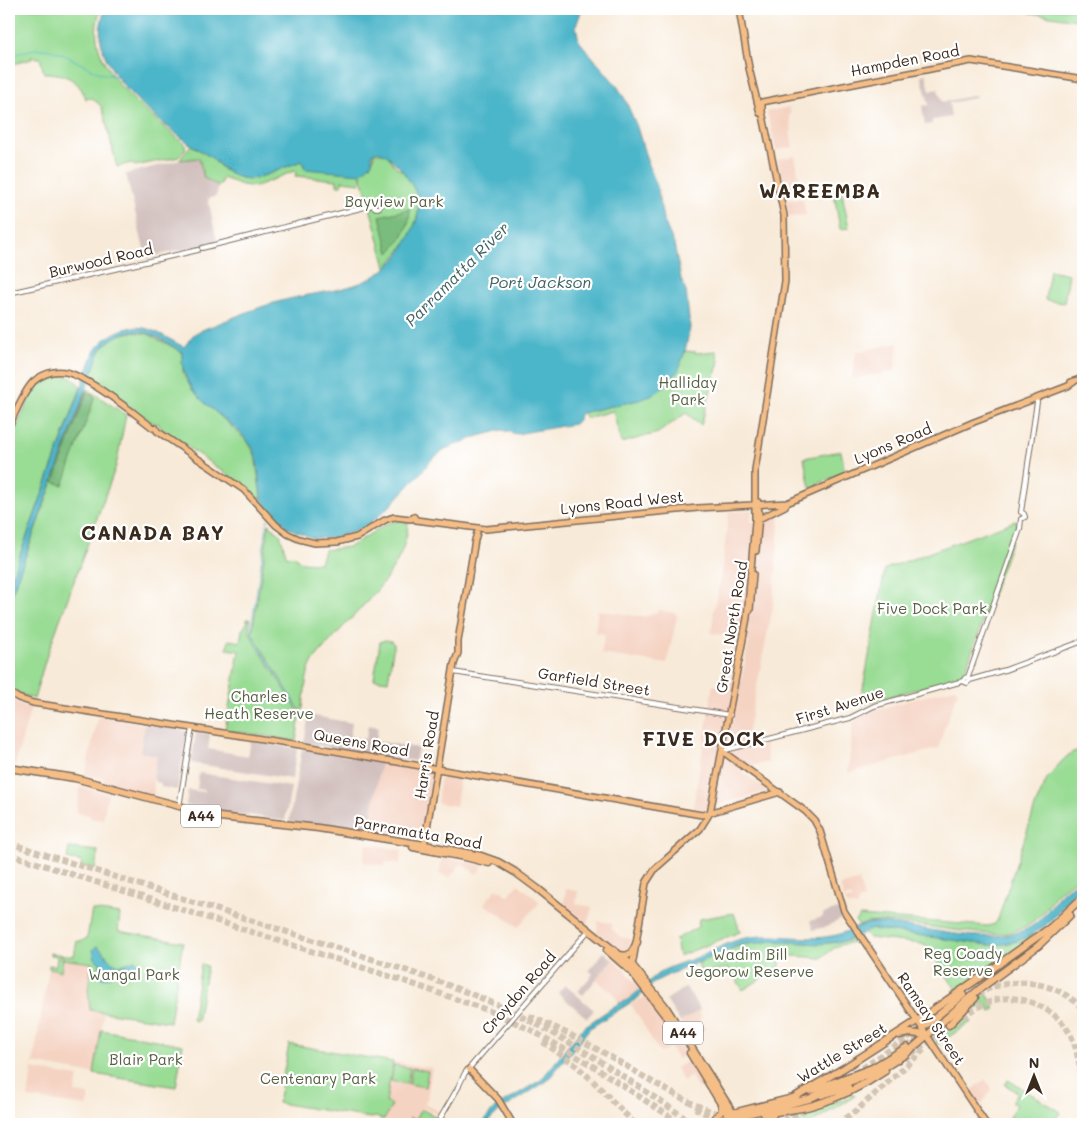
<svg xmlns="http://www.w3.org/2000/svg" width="1092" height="1133" font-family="Mali,sans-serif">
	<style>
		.built { fill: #f5d3c2 }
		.industrial { fill: #d1c0bd }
		.green { fill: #99dc94; stroke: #6a8359 }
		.forest { fill: #7abc7e; stroke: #5a734e }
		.water { fill: #4bb5c9; stroke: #437074 }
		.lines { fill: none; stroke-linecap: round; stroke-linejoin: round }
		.stream { stroke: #4bb5c9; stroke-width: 1 }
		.highway-tunnel { stroke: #d2c4b3; stroke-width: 6; stroke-dasharray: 6 3; stroke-linecap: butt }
		.minor-casing { stroke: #7d6d5f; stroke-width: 6 }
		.major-casing { stroke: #7d6d5f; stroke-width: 8 }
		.highway-casing { stroke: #7d6d5f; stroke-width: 9 }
		.minor { stroke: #fff; stroke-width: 4 }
		.major { stroke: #f6be87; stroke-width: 5 }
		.highway { stroke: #f6be87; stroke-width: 6 }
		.labels { text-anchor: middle; stroke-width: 4.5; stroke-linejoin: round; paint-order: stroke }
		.shield { fill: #fff; stroke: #766a62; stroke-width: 1 }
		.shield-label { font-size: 14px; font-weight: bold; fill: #3b2a1e }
		.street-label { font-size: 15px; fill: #3b2a1e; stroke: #fff }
		.park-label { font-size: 15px; fill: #575f41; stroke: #fff }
		.water-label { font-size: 16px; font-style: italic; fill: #416262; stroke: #fff }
		.district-label { font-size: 20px; font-weight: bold; letter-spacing: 1px; fill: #3b2a1e; stroke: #fff }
	</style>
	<rect width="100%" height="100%" fill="#fff"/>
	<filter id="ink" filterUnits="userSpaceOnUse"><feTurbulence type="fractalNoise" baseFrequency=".02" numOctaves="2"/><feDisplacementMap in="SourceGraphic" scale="10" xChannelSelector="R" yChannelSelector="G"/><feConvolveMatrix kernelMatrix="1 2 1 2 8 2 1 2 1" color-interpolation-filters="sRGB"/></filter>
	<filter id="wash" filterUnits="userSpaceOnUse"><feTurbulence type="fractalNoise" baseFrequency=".0096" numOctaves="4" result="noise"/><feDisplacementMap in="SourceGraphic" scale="20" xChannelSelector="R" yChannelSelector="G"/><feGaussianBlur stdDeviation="1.12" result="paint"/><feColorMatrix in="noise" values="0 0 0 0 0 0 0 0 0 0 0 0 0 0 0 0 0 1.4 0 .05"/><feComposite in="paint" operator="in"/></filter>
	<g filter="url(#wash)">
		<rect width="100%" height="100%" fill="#f8ead8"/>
		<path class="built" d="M789,107L791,115H789L792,131H790L793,147L776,150L767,112Z
			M795,156L801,190L784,192L778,159Z
			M803,199L806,215L789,217L786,200Z
			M898,343L895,371L852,379L856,352Z
			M751,510V522H762L780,511L773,606L744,750L765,745L768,762L749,767L741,771L769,791L717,805L705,811L693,808L713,685L729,688L731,680L741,682L749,640L711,633L714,614H713L720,582L729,512Z
			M598,610L642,617L651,615L660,610L675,613L677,616L667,664L601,654L605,634L595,632Z
			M955,688L958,692L943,731L939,748L848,773L853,722L875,710Z
			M9,698L24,706L31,707L15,765L9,764Z
			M98,716L145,724L140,752L157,756L153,778L154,795L103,781V778L85,775Z
			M381,762L433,772L420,840L368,834Z
			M444,774L460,776L456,806L437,803L441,775Z
			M80,786L108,794L103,820L90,818V815L76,813Z
			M367,844L402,850L400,864L386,862L385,866L363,862Z
			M442,857L464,861L483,866L477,874L461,864L450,877L444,876L439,874Z
			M859,880L864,899L858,901L857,907L846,904L845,901L852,899L851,896L844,898L840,886Z
			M518,884L540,902L518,927L484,904L497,888L508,896Z
			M566,889L578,891L576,904L592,907L589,919L586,924L563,906Z
			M598,921L612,923L611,929L621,937L631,939L628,953H621L597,932Z
			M63,959L92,963L88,989L90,1010L104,1013L94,1074L33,1063L49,968L61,971Z
			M613,959L628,973V975L640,987L636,993L619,1003L611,990L609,991L596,979Z
			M647,996L669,1026L686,1054L678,1059L670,1047L660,1053L631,1004Z
			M698,1011L702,1017L699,1019L706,1029L690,1039L680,1022Z
			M690,1059L705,1084L698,1089L691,1076L683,1081L676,1068Z
			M393,1062L432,1068L427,1099L424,1103L440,1112L438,1115L422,1107L414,1120L410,1118L407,1124H392L384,1120L392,1105L386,1103Z
			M32,1069L78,1077L75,1093L89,1095L87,1106L28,1098Z
			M985,1079L992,1089L980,1107L970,1092Z"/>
		<path class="industrial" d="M926,74L930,91L938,89L942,102L976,95L975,98L949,103L951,117L932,120V124L925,125L922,106L929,105L921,75Z
			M199,158L204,178L219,186L216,196L208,199L217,241L146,258L126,174L180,160Z
			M309,715L352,723L350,737L366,739L368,725L378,727L376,741L418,748L415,761L304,743Z
			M145,724L187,731L177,790L161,787V783L156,782L153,778L157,756L140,752Z
			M196,732L210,734L208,749L248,756L251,741L296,748L297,750L292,779L191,763Z
			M302,749L381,762L368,834L289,822Z
			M199,773L291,787L285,821L249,815L219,814L186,805L188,790L205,792V790L197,789Z
			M838,909L842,917L841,919L826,927L813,930L810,921L823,917V914Z
			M604,952L613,959L583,995L578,991L593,974L589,970Z
			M565,985L594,1010L587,1018L558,993Z
			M686,987L700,1010L680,1022L666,1000Z"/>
		<path class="green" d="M9,9H101C78,64 148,113 184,143L186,148L179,157L135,166L131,163L117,167L104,114L101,106L92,98L86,99C79,79 64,73 44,73L40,58L31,57L32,59L9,65Z
			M1023,9H1083V21L1031,13Z
			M191,145L209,156L225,171L245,178H257L302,161L305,169L373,160L374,153H385C390,157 392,163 397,168C400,170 404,172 406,175C434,206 409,242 386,267L361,174L360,183L342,181L341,185H337V180L295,176L296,171H294L255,187L242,185L223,178L219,186L204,178L199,158L180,160Z
			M842,193L849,228L840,229L834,194Z
			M1050,270L1069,274L1064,303L1045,300Z
			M132,332L148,334L182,352L183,373L192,390L248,442L255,455L262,505L242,485L162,429L159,424L153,423L89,378C98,354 102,337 132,332Z
			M685,351L696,352V353L716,351L719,361L701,425L686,413L658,433L621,443L613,411L586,418L582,412C594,411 605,407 617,405C656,396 671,390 685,351Z
			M53,375C66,373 73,377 81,387L9,585V443L35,387L44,379Z
			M87,389L126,415L116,466L46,658L34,699L22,695L9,686V601Z
			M841,451L845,472L810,488L804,458Z
			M399,521L408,522C407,569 362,605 333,638C325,647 316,655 311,665C304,680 305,699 302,714L252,633L269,524L280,534L287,557L293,555L301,562L320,563L324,550L349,547L388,523Z
			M1015,521L1017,522V525L964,674L959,677L860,705L885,569Z
			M247,619H250L249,629L253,639L297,709L300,717L296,741L225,730L239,651L227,649L229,640L240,642L242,630L247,623Z
			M385,640L391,641L394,644L388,681L374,679L380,642Z
			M1083,748V875C1074,880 1063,888 1055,896C1051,901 1048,907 1044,911C1036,921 1020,931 1008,933C975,939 879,912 859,926L855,921L860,916L988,926L995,924L998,919L1036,804L1047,779L1061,762L1071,753Z
			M69,848L98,851L95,869L81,866L82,862L67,859Z
			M92,910L120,914L118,931L183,942L170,1022L90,1010L88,989L92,963L63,959V956H60L59,958L63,959L61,971L49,968V965L56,966L57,956L50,955V953L74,956L77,941H82L87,938Z
			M734,913L740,932L679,956L676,939L698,927L699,919Z
			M872,929L989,945C1005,945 1019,942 1034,934L1036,937L957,991L927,947L922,944L869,938L863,932Z
			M852,939L853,942L837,946L821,958L780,955V967L743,990L729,968L710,972L702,978L698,963C722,953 748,939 775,941C801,942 826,947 852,939Z
			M201,964L207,966L197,1021L192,1020Z
			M986,992L994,1006V1010L991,1012L985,1003L967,1015L971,1022L938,1044L935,1042L960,1021Z
			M101,1030L183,1045L176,1087L94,1074Z
			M289,1044L393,1062L386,1102L392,1105L384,1120L376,1117L371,1118L278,1103Z
			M394,1065L410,1068L407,1084L391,1081Z
			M412,1068L428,1071L425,1087L409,1084Z
			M1008,1080L1061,1112L1051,1124H1014L1009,1117L1016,1105L1012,1102L1018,1092L1005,1085Z
			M854,1094L855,1096L809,1124H792L786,1116L777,1123L774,1117C780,1114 786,1114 792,1114C807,1113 828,1106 841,1099L843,1100Z
			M421,1109L437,1117L433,1124H407L410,1118L415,1120Z"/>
		<path class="forest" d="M410,209C410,226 401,241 389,253L380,216Z
			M87,392L95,397L63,485L54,482Z"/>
		<path class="water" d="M106,9H582L576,26L579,41L617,86L625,99L637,127L647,161L657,186L663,219L674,244L681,279L686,291L690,328L685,351L679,369L673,378L660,390L651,396L639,400L581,413L577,421L574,424L516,434L502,430L479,436L445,449L430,461L425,468L391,505L367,526L354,532L332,538H313L286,527L285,524C260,504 261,501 258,469C257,462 256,453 252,447C229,413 179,401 182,352C171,346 159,336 146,333C129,328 110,336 100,351L9,601V585L95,350C107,334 128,323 148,329C161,333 172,341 184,347L194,334L202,330C228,320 254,308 281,301C338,286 384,294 412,231C420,214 422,200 411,184C404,172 391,154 377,151L372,154V163L360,174L305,169L302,161C289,165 259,180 248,179C228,177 223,167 209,156C203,152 196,148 190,144C154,117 79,62 106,9Z
			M1083,878V886C1071,895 1066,903 1057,914C1039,935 1015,945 989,945L872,929L846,941L819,944L774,941L740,945L668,975L656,981L638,998L590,1028L547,1081L498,1112L486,1124H481L496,1107L541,1080L584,1027L619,1003C633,1001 650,977 664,970C674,965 685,962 696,958C711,952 726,943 741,939C771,931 802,942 832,936C846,934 860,923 875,923C920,924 983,947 1025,930C1041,923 1049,908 1059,896C1066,888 1075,883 1083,878Z
			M97,946C112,958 111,972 134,960L139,963L138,966L135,968L127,966L118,967L111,977L101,978L98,971C103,958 97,965 94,956C93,954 94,951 93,949Z"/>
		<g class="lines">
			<path class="stream" d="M9,56C20,53 32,48 43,49C70,51 89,75 116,76
				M268,519L251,629L254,638L297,707"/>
		</g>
	</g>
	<g filter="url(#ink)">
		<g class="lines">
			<path class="highway-tunnel" d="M9,843L375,960C429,978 484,996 534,1023C590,1052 642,1089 694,1124
				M9,854L404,981L490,1011L533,1031L593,1066L681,1124
				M970,1000C981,992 992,986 1006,984C1032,979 1066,988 1083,1010
				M529,1016C558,1028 585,1042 611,1057C656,1083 719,1128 772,1121C795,1118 812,1107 829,1092
				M543,1042L573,1063L591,1079L635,1124
				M907,1047L926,1032
				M904,1059L974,1009C982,1005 990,1001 999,999C1026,994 1061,1012 1072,1038C1078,1051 1078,1065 1083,1078
				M855,1073L925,1026
				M695,1108L717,1120
				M838,1124L856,1111L926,1048"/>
			<defs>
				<path id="minor" d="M373 204a4 4 0 1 1 8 0a4 4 0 1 1-8 0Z
					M202,248L373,205
					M9,293L198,250
					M1021,512L1037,402L1035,398
					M453,672L730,715
					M968,677L1020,529L1021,519L1025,517L1024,514L1021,512
					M963,681L967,683L970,680L1005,670L1083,641
					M722,751L850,718L874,706L963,681L965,678L968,677
					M179,807L192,728
					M458,1087L465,1073L589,930
					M437,1124L459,1086"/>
				<path id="major" d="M739,9L749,68L760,113
					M762,102L971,61L1083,79
					M1071,382L1083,378
					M9,426C16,412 22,394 33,382C42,374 54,370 65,372C85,375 136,414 153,428H156L157,431L244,490L276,525L288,534L299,539L315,543L337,542L357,537L385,520L394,517L411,519L414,517L416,520L486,529L698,508L787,503L974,422L1068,386L1074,382
					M759,519L785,506L787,503
					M756,551L759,515L758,502
					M750,610L753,574
					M9,692L18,698L33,703L300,745L702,815L780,792
					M722,751L805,811L814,820L820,831L844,911L986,1124
					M424,846L454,664L458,653V641L475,540L477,533
					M630,967L633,961L646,883L655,869L700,829L710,813L747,618L755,521V470L785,281L784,215L762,111V102
					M469,1069L498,1099L513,1124
					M712,1122L713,1119L721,1112V1105
					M710,1124L733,1113L739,1124
					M721,1124L731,1120L733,1124"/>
				<path id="highway" d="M9,768L75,778L220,817L318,828L425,845L481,856L498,862L515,872L538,889L632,965L665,1006L733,1113L793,1098L844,1068L917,1021L995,967L1051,927L1083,897
					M413,847L465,857L489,863
					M607,950L632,972L671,1023
					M621,955C631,958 633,950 637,942
					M949,1025L975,998
					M925,1026L963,995
					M899,1035L910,1033L927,1035
					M690,1053L731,1120
					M810,1091L872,1068L907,1047
					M822,1095L848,1087
					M764,1114C780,1111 797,1110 814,1105C839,1098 863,1086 885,1071
					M731,1120L739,1116L809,1099L829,1089L869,1075L890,1064L906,1054L977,991L1038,946L1070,915
					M757,1124L773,1115"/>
			</defs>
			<use href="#minor" class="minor-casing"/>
			<use href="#major" class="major-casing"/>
			<use href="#highway" class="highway-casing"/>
			<use href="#minor" class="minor"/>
			<use href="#major" class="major"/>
			<use href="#highway" class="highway"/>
		</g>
	</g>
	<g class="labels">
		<g class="shield">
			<rect x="181" y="804.5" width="40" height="23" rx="4"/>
			<rect x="663" y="1021.5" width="40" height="23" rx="4"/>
		</g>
		<g class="shield-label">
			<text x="201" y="821">A44</text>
			<text x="683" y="1038">A44</text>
		</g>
		<g class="street-label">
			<text transform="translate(905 61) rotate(-11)" y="5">Hampden Road</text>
			<text transform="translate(101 261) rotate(-13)" y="5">Burwood Road</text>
			<text transform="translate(893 444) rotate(-23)" y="5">Lyons Road</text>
			<text transform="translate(622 503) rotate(-6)" y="5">Lyons Road West</text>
			<text transform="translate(732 627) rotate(-81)" y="5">Great North Road</text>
			<text transform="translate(594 682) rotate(9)" y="5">Garfield Street</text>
			<text transform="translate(840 706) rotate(-18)" y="5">First Avenue</text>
			<text transform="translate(361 743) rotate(10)" y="5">Queens Road</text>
			<text transform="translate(427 755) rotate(-81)" y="5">Harris Road</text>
			<text transform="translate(418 833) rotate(10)" y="5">Parramatta Road</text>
			<text transform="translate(519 993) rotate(-49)" y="5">Croydon Road</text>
			<text transform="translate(931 1019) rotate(56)" y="5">Ramsay Street</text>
			<text transform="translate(842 1053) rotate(-31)" y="5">Wattle Street</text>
		</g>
		<g class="park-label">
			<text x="394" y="207">Bayview Park</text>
			<text x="688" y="388">Halliday<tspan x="688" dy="17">Park</tspan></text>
			<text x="932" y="614">Five Dock Park</text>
			<text x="259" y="702">Charles<tspan x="259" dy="17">Heath Reserve</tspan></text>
			<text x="963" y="959">Reg Coady<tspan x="963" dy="17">Reserve</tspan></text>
			<text x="750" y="960">Wadim Bill<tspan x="750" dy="17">Jegorow Reserve</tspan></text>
			<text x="134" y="980">Wangal Park</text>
			<text x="146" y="1065">Blair Park</text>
			<text x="318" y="1084">Centenary Park</text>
		</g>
		<g class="water-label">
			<text transform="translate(457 274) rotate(-45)" y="6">Parramatta River</text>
			<text x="540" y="288">Port Jackson</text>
		</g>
		<g class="district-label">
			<text x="820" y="198">WAREEMBA</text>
			<text x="153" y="540">CANADA BAY</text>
			<text x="704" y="746">FIVE DOCK</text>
		</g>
	</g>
	<rect width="1092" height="1133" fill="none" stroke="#fff" stroke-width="30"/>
	<g transform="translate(1034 1076)" stroke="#ffffff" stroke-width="4" paint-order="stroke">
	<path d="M0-4L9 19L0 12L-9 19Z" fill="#3b2a1e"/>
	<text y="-8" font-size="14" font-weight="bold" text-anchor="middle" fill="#3b2a1e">N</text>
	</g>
</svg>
